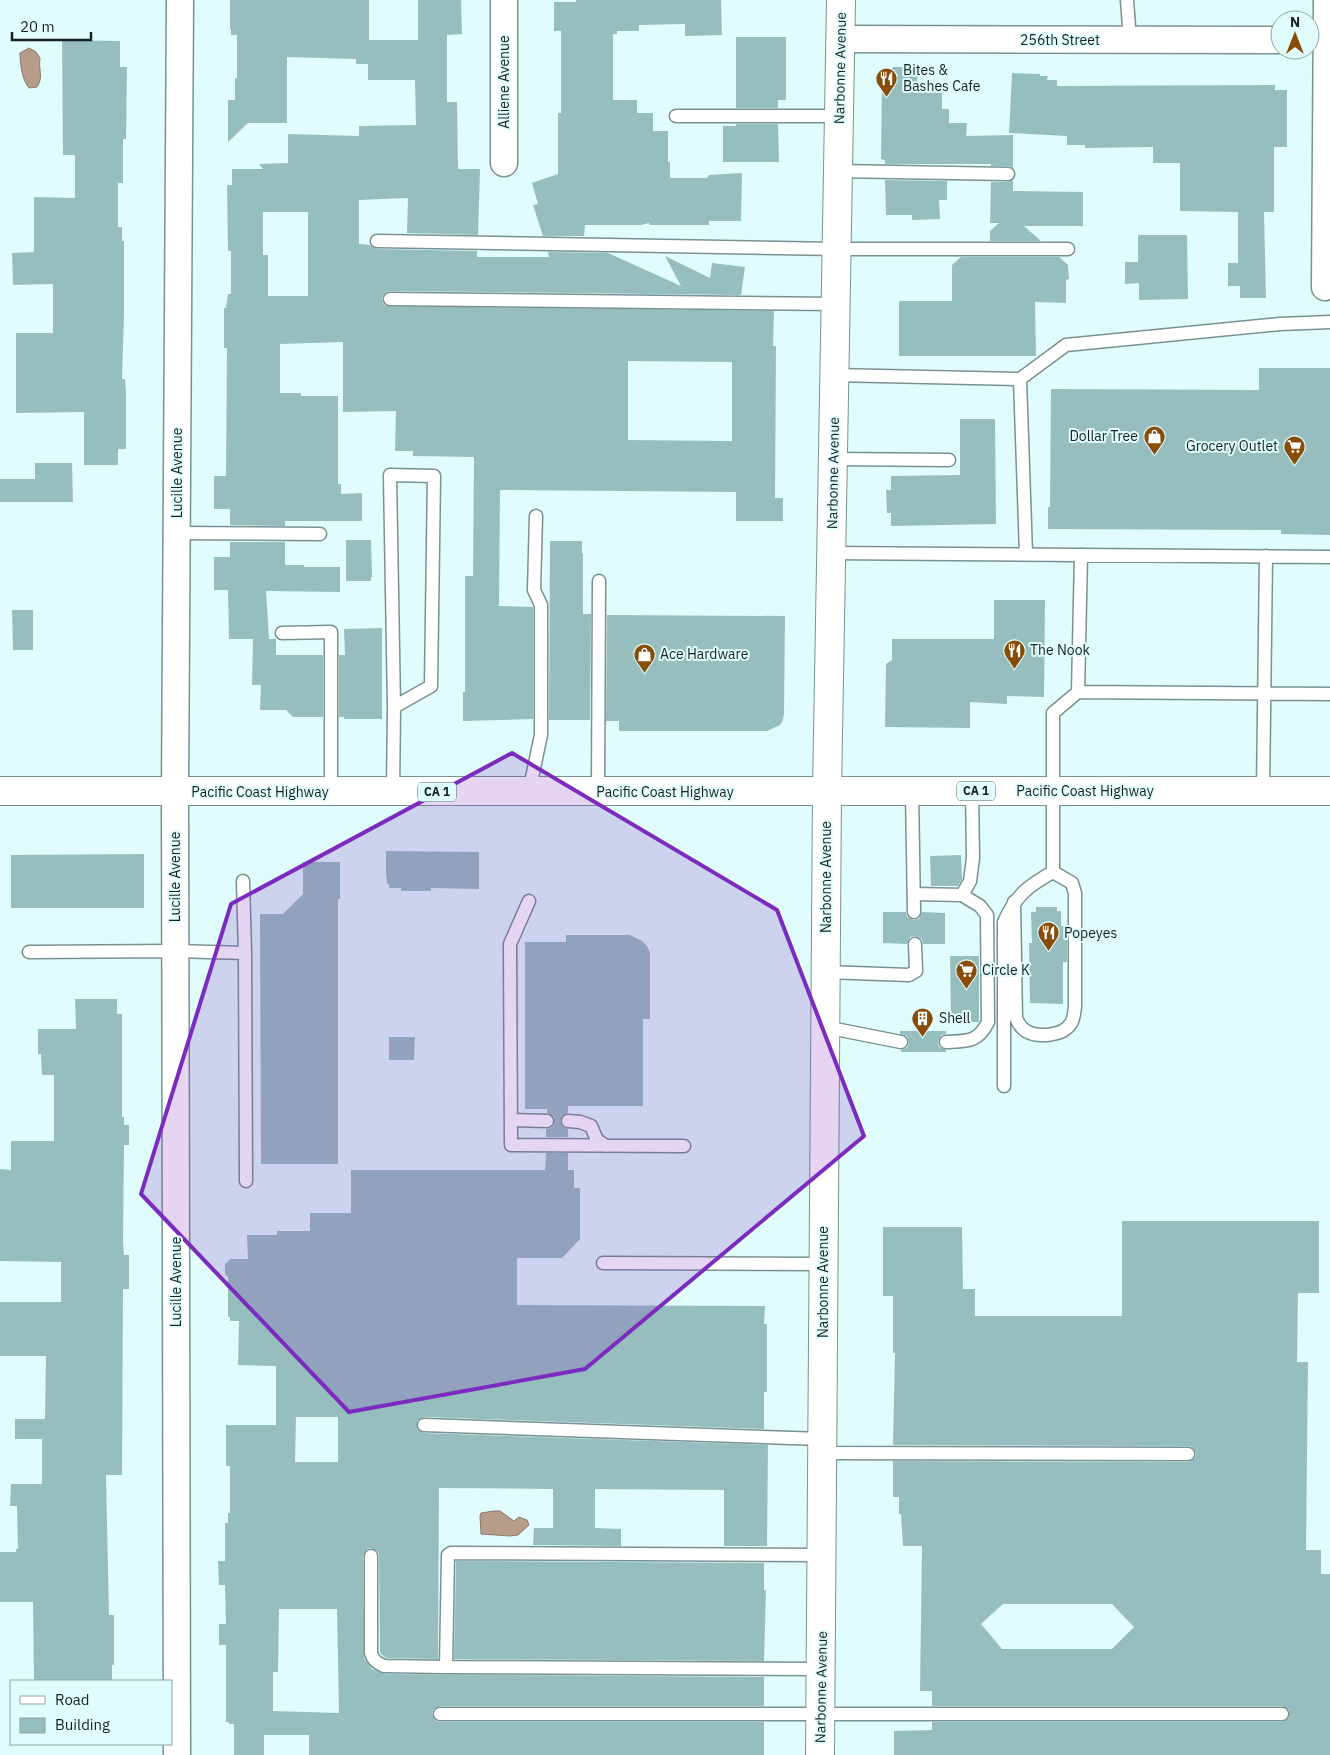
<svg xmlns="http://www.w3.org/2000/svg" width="1330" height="1755" font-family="'IBM Plex Sans',sans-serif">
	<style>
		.water { fill: #b79d89; stroke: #87786a }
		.building { fill: #97bebf; fill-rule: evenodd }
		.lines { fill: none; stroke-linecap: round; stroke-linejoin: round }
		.lane-casing { stroke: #799192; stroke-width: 15 }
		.street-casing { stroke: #799192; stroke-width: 29 }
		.secondary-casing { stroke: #799192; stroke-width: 30 }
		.highway-casing { stroke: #799192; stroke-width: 30 }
		.lane { stroke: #fff; stroke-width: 12 }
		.street { stroke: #fff; stroke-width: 26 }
		.secondary { stroke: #fff; stroke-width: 28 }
		.highway { stroke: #fff; stroke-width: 28 }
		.marked { fill: #7b2cbf; fill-opacity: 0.2; stroke: #7b2cbf; stroke-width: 4; stroke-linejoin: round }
		.labels { text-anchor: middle; stroke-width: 4; stroke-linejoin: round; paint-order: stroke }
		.shield { fill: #e1fcfc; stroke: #546363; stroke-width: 1 }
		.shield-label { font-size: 12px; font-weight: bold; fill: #172121 }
		.street-label { font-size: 14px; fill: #172121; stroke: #e1fcfc }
		.poi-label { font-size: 14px; fill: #172121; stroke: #e1fcfc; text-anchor: start }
	</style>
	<rect width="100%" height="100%" fill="#e1fcfc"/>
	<path class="water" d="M29,48L36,52L40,58C38,71 44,76 37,87L29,88C22,80 20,63 20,53Z
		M494,1511H500L514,1521L519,1517L527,1520L529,1525L518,1535L510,1536L481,1534L480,1516L481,1513Z"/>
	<path class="building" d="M230,0H369V40H418V0H461L462,34L447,35V102H457L458,169H480L478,235L407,233L408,198L359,200V244L370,245L377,249L477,251V257H549L548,252L608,253L681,286L665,256L710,278L712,263L745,267L741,295L390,291L386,292L382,298L383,303L386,306L774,311L773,346H776L775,498H783V521H736V492L500,490L499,606L533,607V719L463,721V692H465V576H473L474,457L413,456V451H395L396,411L343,412V342L280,344V393H301V396H338V484H341V494L362,493V521H285V526L230,525V509H214V476H226L227,348H224V308H226L228,294H231V251H228L227,185H232V169H263L259,164L288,163V134L359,136V126L416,125L415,80H368V64H356V59L287,57V123H248L228,142V100H235V78H237V35H231V29H230ZM263,212H308V296H268V255H263ZM628,361L732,362V441L628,440Z
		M576,0H721L722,35L685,36V24L639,25V31H617V34H613V100H637V113H653V131H668V162H670V178H707L709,175L742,173L741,221H709V225H650L649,223L641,225H585L584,236H543L533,205L538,204L532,183L558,174V113H561V31H554V2H576Z
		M736,37H786V100H778V108H736Z
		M62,40L120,41V67H127L126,139H123V183H118V227H122V241H124V314L122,379H125L126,392V449H118V465H84V412L16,413V333H53V284L13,285L12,253L34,252V197L75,198V155H63Z
		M893,67H918L917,85L940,86V90H942V109H949V123H967L966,136L1013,135V168L1009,166H991V164H885V160L881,159L882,79Z
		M1012,73L1040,74V76H1048L1047,80H1057V86L1275,85V90H1287V147H1274V212H1264L1266,298H1240V286H1228V263H1238V212L1180,211V163H1153V147L1085,148V145H1067V136L1009,133Z
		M736,124H778L779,162H723V126H736Z
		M885,180L947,181V200H939L940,219L912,220V215H886Z
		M1013,180V191L1083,192V226H1024L1041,241H990V231L999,223H990L991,182H1008Z
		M1138,235H1187L1188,299L1139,300V283L1125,284V262H1138Z
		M961,257H1059L1068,265L1069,279L1066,280V303L1035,302L1036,356H899V301H952V265Z
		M1259,368H1330V535L1281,534V530L1048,529V507H1050L1051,389L1259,390Z
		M960,419H995L996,524L891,526V513H887L886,490H891V476L960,475Z
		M35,463H72L73,502H0V479H35Z
		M346,540H371L372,577H371V581H346Z
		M550,541H582V553L583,554V614H591L590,720H549Z
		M230,542H285V565H304V567H340V592L266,591L269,639H276V655H323V717H293L286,710H260L261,685H252L253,639H229L228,590H214V557H230Z
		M994,600H1045L1044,697L1007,696V704L970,702V728L885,727L886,664L892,660V639H994Z
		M12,610H33V650H13Z
		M607,615L785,616L784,714L783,720L780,725L767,731H619V721H606Z
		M382,628V719H344V717H339V655H345L344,629Z
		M386,851L479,852V889L431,888V891H401V888H389V884H387L386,872Z
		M144,854V908H11V855Z
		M961,855L962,879L958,886H931L930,856Z
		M303,862H340V899H338V1164H261L260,914H283L303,894Z
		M1036,907H1057V911H1061V926H1067V962H1063V1004L1030,1003L1029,943H1032L1031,912H1036Z
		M883,912H906L907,917L914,920L919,919L922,912L945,913V944H923L922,939L915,936L910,937L907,944L883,943Z
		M566,935H630L642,941L647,946L650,953V1019H643V1106H568V1113L562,1116L560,1121L563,1127L568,1129V1137H546V1129L551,1128L554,1125V1117L547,1113V1109H525V942H566Z
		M950,956H979V1022H951Z
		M75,999H117V1014H122V1117H124V1125H129V1145H124L123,1242L124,1255H129V1289H123L122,1475H106L109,1615H114V1665H112V1681H34L33,1602H0V1552H16V1549H18L17,1506H10L11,1484H42V1439H15V1419H45L46,1356H0V1302H61V1262L0,1261V1169L11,1170V1141H54V1075H42L41,1054H38V1029H76Z
		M900,1031H946V1034L941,1035L938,1042L939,1047L946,1050V1052H901V1050L907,1048L909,1043L907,1036L900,1034Z
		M389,1037H415L414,1060H389Z
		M546,1153H568V1170H574V1188H580V1239L562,1258H517V1305L765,1306L764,1324H767V1392H764V1429L424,1417L417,1421V1429L424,1433L768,1445L767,1546H724V1490L595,1489V1528L621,1529V1546L533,1545L534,1528H553V1489L439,1488L438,1659L386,1658L380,1653L379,1556L378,1552L371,1548L367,1549L363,1556L364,1658L372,1669L384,1674L764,1677V1706H440L433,1710L432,1714L436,1721L440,1722H764V1755H309V1735H264V1755H234V1724H229V1722H226V1645H219V1624H226L225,1585H219L218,1561H225V1523H228V1513H230V1466H226V1425H276V1366L238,1365L239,1321H230V1317H228V1277L225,1274V1264L231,1259H248L247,1235H277V1231H310V1213H351V1170H545ZM296,1417H338V1462H295ZM279,1609H337L339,1713L273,1711V1672H278Z
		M1122,1221H1319V1293H1298L1297,1362H1308L1306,1550H1321V1574H1330V1755H894V1731L932,1730V1722H1282L1289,1718V1710L1282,1706H932V1691H920L922,1546H903L901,1514H899V1497H893V1461L1188,1462L1195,1458L1196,1454L1192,1447L1188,1446L893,1445L895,1353H893V1296H883V1227H962L963,1289H975V1316H1122ZM1003,1604H1112L1134,1627L1112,1649H1002L981,1624Z
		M456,1561L764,1563V1590H766L764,1661L454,1659Z"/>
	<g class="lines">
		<defs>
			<path id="lane" d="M1127,0L1130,40
				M676,116H839
				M838,171L1008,174
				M377,241L837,249H1068
				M390,299L836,304
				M834,375L1020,379L1066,345L1280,324L1330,322
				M1020,379L1026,554
				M833,459L949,460
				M176,533L320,534
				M831,553L1330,557
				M282,633L331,632V792
				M1078,692L1330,694
				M912,791L914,912
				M1263,791L1266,556
				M393,792L394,707L390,475L434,476L431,686L394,707
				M529,792L541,735V605L534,590L536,516
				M598,792L599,581
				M1053,872V713L1078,692L1081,555
				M243,881L245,953
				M914,894L962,895L970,881L973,858L972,791
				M529,901L510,944L511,1145L684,1146
				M1014,902L1016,1018C1018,1023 1021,1028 1026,1031C1038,1038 1064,1036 1071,1023C1074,1019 1074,1013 1075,1007V893L1072,883L1053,872
				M29,952L175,951L245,953L246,1181
				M826,972L909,975L916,971L915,944
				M825,1027L901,1042
				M946,1042C966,1041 978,1043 988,1022L987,915L980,906L962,895
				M1004,1086V922C1016,895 1028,886 1053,872
				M511,1120L547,1121
				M568,1121L580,1122L591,1126L597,1140L606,1146
				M603,1263L824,1264
				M424,1425L822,1439
				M822,1453L1188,1454
				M371,1556V1653C373,1660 377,1663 384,1666L446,1667
				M821,1669L446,1667L448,1555L451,1553L822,1555
				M440,1714H1282"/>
			<path id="street" d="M841,39L1280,40
				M504,163V0
				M1325,287L1327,0
				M177,1755L175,792L180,0"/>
			<path id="secondary" d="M820,1755L827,791L841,0"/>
			<path id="highway" d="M0,791H1330"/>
		</defs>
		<use href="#lane" class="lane-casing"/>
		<use href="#street" class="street-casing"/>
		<use href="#secondary" class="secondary-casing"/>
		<use href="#highway" class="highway-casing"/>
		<use href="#lane" class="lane"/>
		<use href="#street" class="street"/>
		<use href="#secondary" class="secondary"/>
		<use href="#highway" class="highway"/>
	</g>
	<path class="marked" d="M512,753L777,910L864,1136L585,1369L349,1412L141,1194L231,904Z"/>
	<defs>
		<symbol id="restaurant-pin" viewBox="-11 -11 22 30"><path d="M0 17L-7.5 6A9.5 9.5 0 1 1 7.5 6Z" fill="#884c08" stroke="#e1fcfc"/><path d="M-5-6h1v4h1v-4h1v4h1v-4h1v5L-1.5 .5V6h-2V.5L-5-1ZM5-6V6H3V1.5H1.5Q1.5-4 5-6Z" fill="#fff"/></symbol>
		<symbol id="shop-pin" viewBox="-11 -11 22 30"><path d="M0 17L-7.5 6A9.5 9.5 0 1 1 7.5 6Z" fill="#884c08" stroke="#e1fcfc"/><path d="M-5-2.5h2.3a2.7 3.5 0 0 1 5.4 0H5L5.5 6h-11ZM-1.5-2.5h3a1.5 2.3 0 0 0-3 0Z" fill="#fff"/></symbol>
		<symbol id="supermarket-pin" viewBox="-11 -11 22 30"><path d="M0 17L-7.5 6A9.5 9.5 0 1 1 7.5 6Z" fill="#884c08" stroke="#e1fcfc"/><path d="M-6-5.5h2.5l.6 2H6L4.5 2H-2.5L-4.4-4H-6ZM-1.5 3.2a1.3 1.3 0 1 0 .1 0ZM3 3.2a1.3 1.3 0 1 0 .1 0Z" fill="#fff"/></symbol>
		<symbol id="building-pin" viewBox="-11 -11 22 30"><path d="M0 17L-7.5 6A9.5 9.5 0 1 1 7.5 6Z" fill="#884c08" stroke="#e1fcfc"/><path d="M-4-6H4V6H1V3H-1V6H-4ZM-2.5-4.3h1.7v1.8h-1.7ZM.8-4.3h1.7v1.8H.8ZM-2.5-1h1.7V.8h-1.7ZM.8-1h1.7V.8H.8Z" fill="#fff"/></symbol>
	</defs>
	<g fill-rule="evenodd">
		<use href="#restaurant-pin" x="874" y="66" width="25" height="34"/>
		<use href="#shop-pin" x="1142" y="424" width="25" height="34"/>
		<use href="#supermarket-pin" x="1282" y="434" width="25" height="34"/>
		<use href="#restaurant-pin" x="1002" y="638" width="25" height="34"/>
		<use href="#shop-pin" x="632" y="642" width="25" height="34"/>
		<use href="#restaurant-pin" x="1036" y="920" width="25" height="34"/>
		<use href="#supermarket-pin" x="954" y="958" width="25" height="34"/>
		<use href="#building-pin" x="910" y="1006" width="25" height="34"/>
	</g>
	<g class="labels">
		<g class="shield">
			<rect x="957" y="781.5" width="38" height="19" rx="4"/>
			<rect x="418" y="782.5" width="38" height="19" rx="4"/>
		</g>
		<g class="shield-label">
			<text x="976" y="795">CA 1</text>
			<text x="437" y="796">CA 1</text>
		</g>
		<g class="street-label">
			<text x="1060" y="45">256th Street</text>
			<text transform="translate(840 68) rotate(-89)" y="5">Narbonne Avenue</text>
			<text transform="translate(504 82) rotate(-90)" y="5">Alliene Avenue</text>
			<text transform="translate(177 473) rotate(-90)" y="5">Lucille Avenue</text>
			<text transform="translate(833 473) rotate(-89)" y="5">Narbonne Avenue</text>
			<text x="1085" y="796">Pacific Coast Highway</text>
			<text x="260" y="797">Pacific Coast Highway</text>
			<text x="665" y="797">Pacific Coast Highway</text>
			<text transform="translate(175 877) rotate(-90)" y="5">Lucille Avenue</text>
			<text transform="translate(826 877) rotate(-90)" y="5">Narbonne Avenue</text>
			<text transform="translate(176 1282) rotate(-90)" y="5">Lucille Avenue</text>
			<text transform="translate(823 1282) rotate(-90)" y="5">Narbonne Avenue</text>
			<text transform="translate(821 1687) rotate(-89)" y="5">Narbonne Avenue</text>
		</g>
		<g class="poi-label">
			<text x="903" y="75">Bites &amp;<tspan x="903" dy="16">Bashes Cafe</tspan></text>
			<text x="1138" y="441" text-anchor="end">Dollar Tree</text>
			<text x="1278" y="451" text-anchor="end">Grocery Outlet</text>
			<text x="1030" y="655">The Nook</text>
			<text x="660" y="659">Ace Hardware</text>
			<text x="1064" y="938">Popeyes</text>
			<text x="982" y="975">Circle K</text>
			<text x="939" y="1023">Shell</text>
		</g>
	</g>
	<rect x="10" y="1680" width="162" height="65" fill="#e1fcfc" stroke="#90a4a4"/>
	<rect x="20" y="1696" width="25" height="8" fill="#ffffff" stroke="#90a4a4"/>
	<text x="55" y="1705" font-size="15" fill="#172121">Road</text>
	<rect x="20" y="1718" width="25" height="15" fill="#97bebf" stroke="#90a4a4"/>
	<text x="55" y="1730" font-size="15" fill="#172121">Building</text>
	<g transform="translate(1295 35)"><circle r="24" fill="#e1fcfc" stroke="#90a4a4"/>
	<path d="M0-4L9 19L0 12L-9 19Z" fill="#884c08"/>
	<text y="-8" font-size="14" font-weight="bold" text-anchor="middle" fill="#172121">N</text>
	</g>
	<path d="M12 32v8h79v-8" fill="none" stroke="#172121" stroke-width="2.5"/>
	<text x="20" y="32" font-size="15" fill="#172121" stroke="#e1fcfc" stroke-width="4" paint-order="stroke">20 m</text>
</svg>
